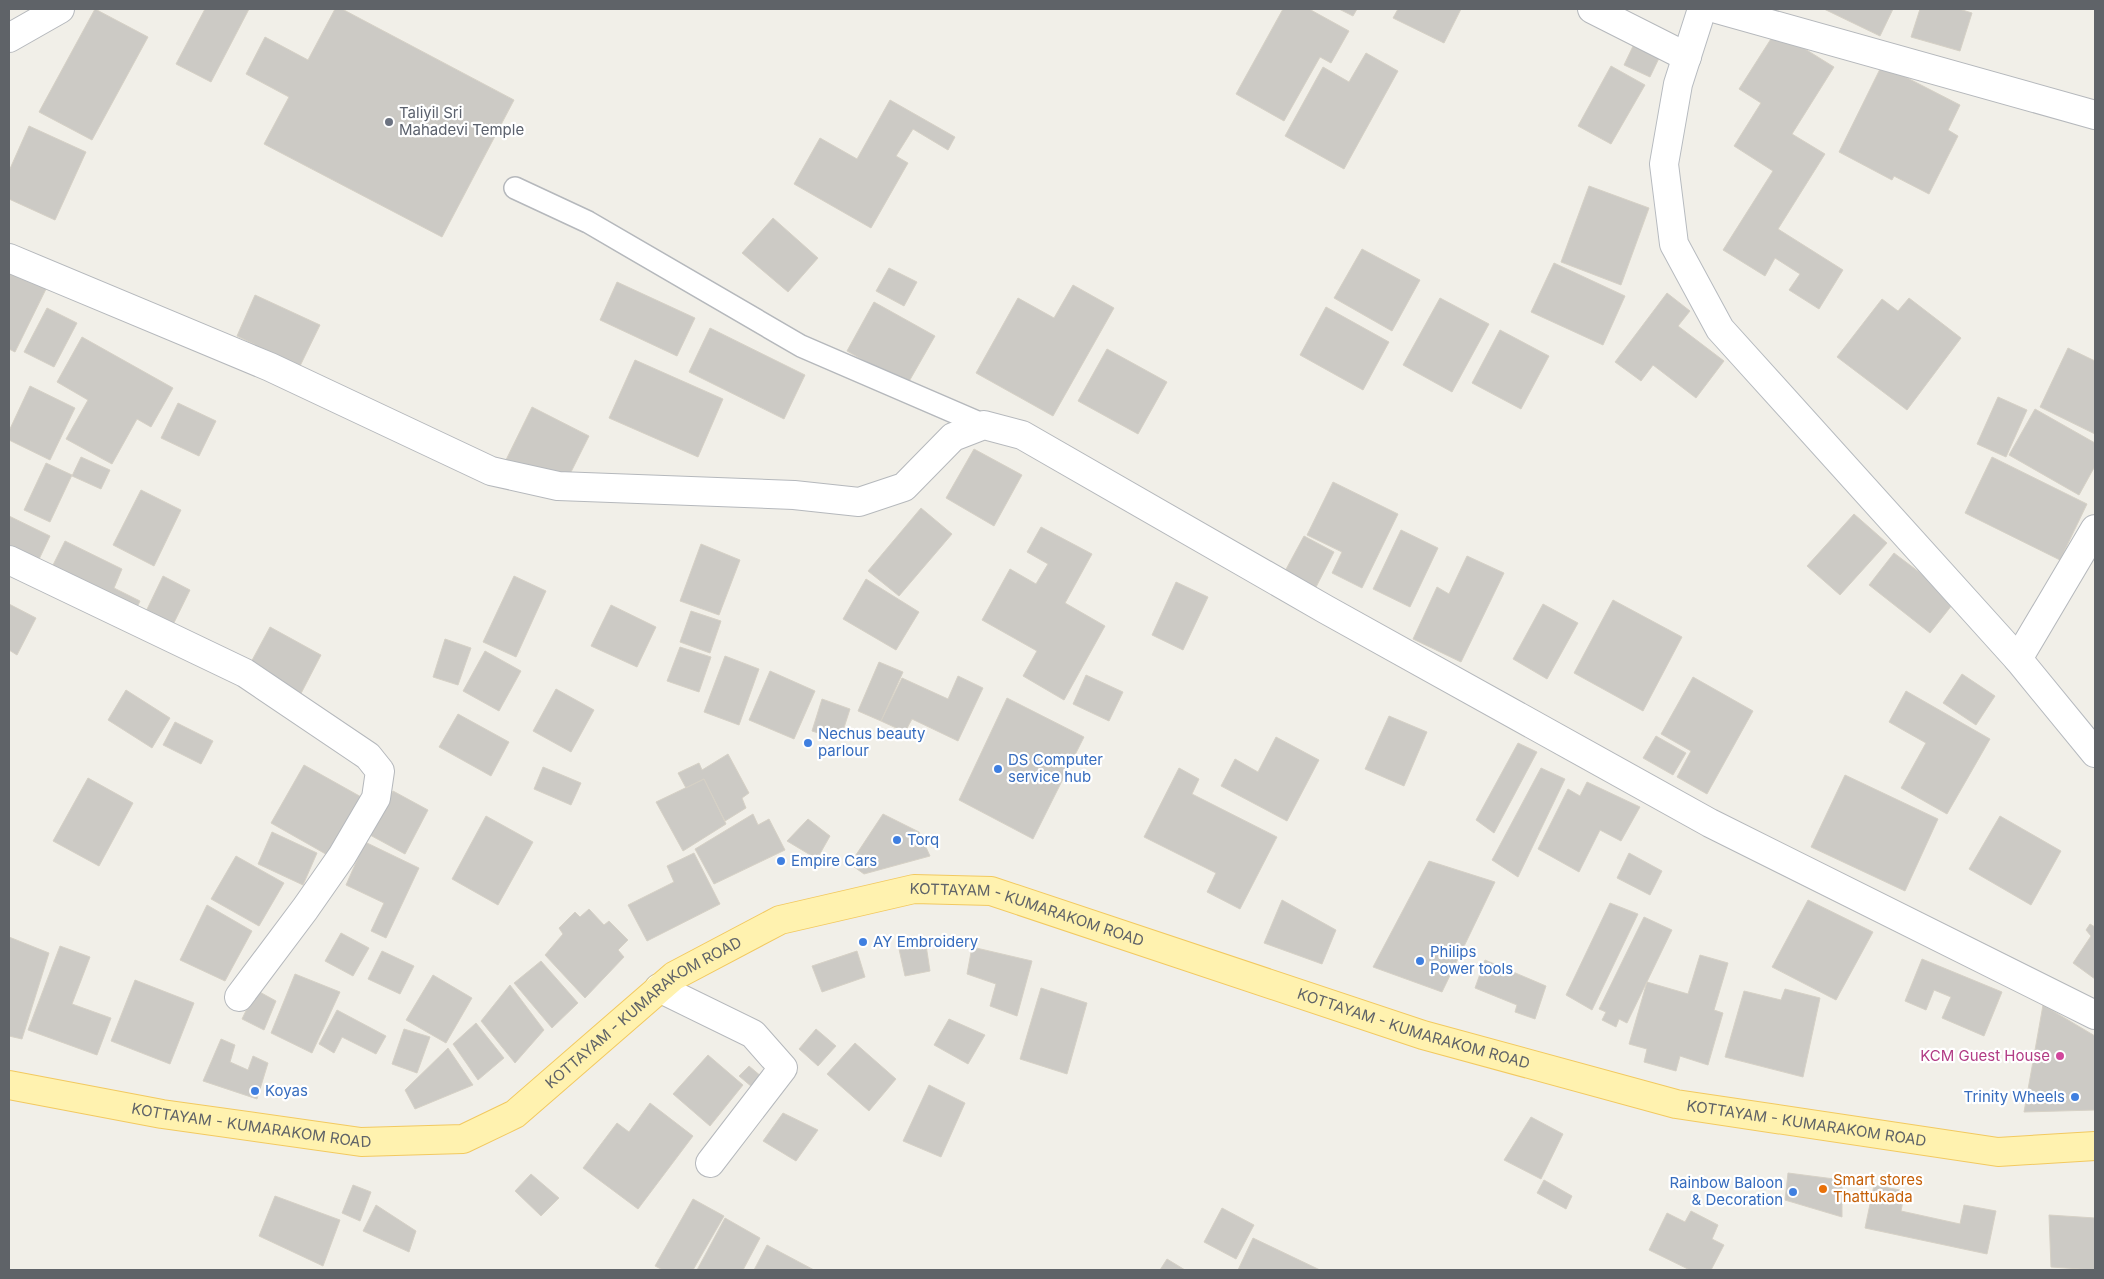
<svg xmlns="http://www.w3.org/2000/svg" width="2104" height="1279" font-family="Inter,sans-serif">
	<style>
		.building { fill: #cccac5; stroke: #d6d1c6 }
		.lines { fill: none; stroke-linecap: round; stroke-linejoin: round }
		.service-casing { stroke: #b5b8bc; stroke-width: 24 }
		.minor-casing { stroke: #b5b8bc; stroke-width: 30 }
		.secondary-casing { stroke: #b6babf; stroke-width: 30 }
		.primary-casing { stroke: #f2c960; stroke-width: 30 }
		.service { stroke: #fff; stroke-width: 21 }
		.minor { stroke: #fff; stroke-width: 28 }
		.secondary { stroke: #fff; stroke-width: 28 }
		.primary { stroke: #fff2af; stroke-width: 28 }
		.worship-dot { fill: #6b7280; stroke: #fff; stroke-width: 2 }
		.shop-dot { fill: #3f7fe0; stroke: #fff; stroke-width: 2 }
		.hotel-dot { fill: #d1479c; stroke: #fff; stroke-width: 2 }
		.food-dot { fill: #e8710a; stroke: #fff; stroke-width: 2 }
		.labels { text-anchor: middle; stroke-width: 4.5; stroke-linejoin: round; paint-order: stroke }
		.worship-label { font-size: 15px; fill: #5b616d; stroke: #fff; text-anchor: start }
		.shop-label { font-size: 15px; fill: #366cbe; stroke: #fff; text-anchor: start }
		.street-label { font-size: 15px; fill: #5f6368; stroke: #fff }
		.hotel-label { font-size: 15px; fill: #b23c85; stroke: #fff; text-anchor: end }
		.food-label { font-size: 15px; fill: #c56008; stroke: #fff; text-anchor: start }
	</style>
	<rect width="100%" height="100%" fill="#f1efe8"/>
	<path class="building" d="M95,9L148,37L92,140L39,112Z
		M205,9H249L211,82L176,64Z
		M335,9H342L514,100L442,237L264,144L289,97L246,74L265,37L308,60Z
		M1283,9H1309L1349,31L1331,63L1320,57L1284,121L1236,94Z
		M1339,9H1357L1353,16Z
		M1398,9H1461L1444,43L1393,18Z
		M1824,9H1893L1880,36Z
		M1920,9H1959L1972,13L1960,51L1911,37Z
		M1776,31L1834,67L1792,134L1825,154L1778,229L1843,270L1819,309L1789,290L1800,274L1775,258L1765,276L1723,250L1773,171L1734,146L1761,103L1739,89Z
		M1635,42L1661,54L1650,77L1624,65Z
		M1366,53L1398,71L1344,169L1285,136L1323,67L1349,82Z
		M1882,65L1960,105L1948,130L1958,136L1929,194L1894,176L1892,180L1839,152Z
		M1611,66L1645,85L1611,144L1578,126Z
		M890,100L955,137L948,150L913,129L896,156L908,163L871,228L794,184L820,138L857,159Z
		M29,126L86,152L55,220L9,199V171Z
		M1589,186L1649,208L1621,285L1561,262Z
		M773,218L818,258L788,292L742,253Z
		M1362,249L1420,280L1392,331L1334,298Z
		M1554,263L1625,296L1603,345L1531,312Z
		M889,268L917,282L904,306L876,291Z
		M9,269L47,287L15,352L9,349Z
		M617,282L695,318L677,356L600,320Z
		M1073,285L1114,308L1053,416L976,373L1018,298L1054,318Z
		M1667,293L1690,311L1678,326L1724,361L1696,398L1653,365L1641,381L1615,362Z
		M255,295L320,325L300,366L237,336Z
		M1440,298L1489,324L1452,392L1403,365Z
		M1909,298L1961,338L1907,410L1837,357L1882,299L1898,311Z
		M874,302L935,336L907,385L847,351Z
		M1326,307L1389,342L1363,390L1300,355Z
		M47,308L77,323L54,367L24,352Z
		M710,328L805,375L784,419L689,372Z
		M1500,330L1549,356L1521,409L1472,383Z
		M82,337L173,388L151,427L137,419L112,464L66,439L88,400L57,382Z
		M2068,348L2095,361V434L2040,407Z
		M1107,349L1167,382L1138,434L1078,401Z
		M635,360L723,399L698,457L609,418Z
		M30,386L75,408L50,460L9,440V431Z
		M1998,397L2027,410L2006,457L1977,444Z
		M178,403L216,421L199,456L161,438Z
		M532,407L589,436L560,494L503,466Z
		M2035,409L2095,443V466L2079,495L2009,455Z
		M974,449L1022,475L994,526L946,498Z
		M81,457L110,470L101,489L72,476Z
		M1992,457L2087,504L2060,560L1965,513Z
		M46,463L72,475L50,522L24,510Z
		M1333,482L1398,514L1362,588L1332,573L1342,552L1307,535Z
		M141,490L181,510L154,566L113,545Z
		M921,508L952,534L899,596L868,571Z
		M1854,514L1887,543L1840,595L1807,566Z
		M9,516L50,536L33,572L9,560Z
		M1041,527L1092,554L1065,603L1105,626L1064,700L1023,676L1037,651L982,620L1010,569L1036,584L1048,564L1027,552Z
		M1401,530L1438,548L1410,607L1373,589Z
		M1304,536L1334,552L1315,589L1284,573Z
		M65,541L122,569L114,588L140,601L131,620L46,579Z
		M701,544L740,560L719,615L680,601Z
		M1894,553L1956,600L1930,633L1869,585Z
		M1467,556L1504,573L1461,662L1413,639L1437,587L1449,594Z
		M163,576L190,590L166,639L139,626Z
		M514,576L546,591L516,657L483,642Z
		M866,579L919,612L896,650L843,619Z
		M1176,582L1208,597L1183,650L1152,635Z
		M1613,600L1682,637L1643,711L1574,673Z
		M9,604L36,618L17,655L9,650Z
		M1543,604L1578,623L1547,679L1513,659Z
		M611,605L656,627L637,667L591,646Z
		M691,611L721,621L710,653L680,642Z
		M270,627L321,655L295,705L243,677Z
		M445,639L471,648L458,685L433,677Z
		M680,647L711,657L699,692L667,681Z
		M485,651L521,671L499,711L463,691Z
		M725,656L759,669L739,725L704,712Z
		M879,662L903,672L881,721L858,711Z
		M770,671L815,691L794,739L749,720Z
		M1962,674L1995,696L1976,725L1943,703Z
		M1086,675L1123,692L1109,721L1073,704Z
		M958,676L983,688L958,741L912,719L905,732L881,721L902,678L948,699Z
		M1693,677L1753,711L1707,794L1677,777L1691,751L1661,734Z
		M556,689L594,710L571,752L533,731Z
		M126,690L170,718L152,748L108,720Z
		M1906,691L1990,739L1947,814L1901,788L1926,743L1889,722Z
		M1007,698L1084,737L1033,839L959,800Z
		M822,699L850,709L840,740L812,731Z
		M458,714L509,742L491,776L439,747Z
		M1389,716L1427,732L1404,786L1365,769Z
		M175,722L213,741L201,764L163,745Z
		M1656,736L1686,753L1673,775L1643,758Z
		M1276,737L1319,760L1287,821L1221,786L1235,759L1258,772Z
		M1518,743L1537,752L1494,833L1476,820Z
		M728,754L749,793L742,798L746,808L725,821L704,779L686,788L678,773L699,763L702,770Z
		M304,765L363,798L331,857L271,823Z
		M543,767L581,783L571,805L534,789Z
		M1179,768L1199,779L1192,794L1277,837L1240,909L1207,892L1216,873L1144,837Z
		M1541,768L1565,779L1518,877L1492,860Z
		M1845,775L1938,819L1905,891L1811,847Z
		M88,778L133,803L99,866L53,841Z
		M704,779L726,824L683,851L656,802Z
		M1587,782L1640,807L1621,841L1600,830L1579,872L1538,849L1568,789L1580,796Z
		M393,791L428,810L405,854L370,835Z
		M753,814L758,825L769,819L785,850L714,884L695,849Z
		M883,814L919,832L930,856L864,874L850,864Z
		M486,816L533,842L498,905L452,879Z
		M2000,816L2061,851L2031,905L1969,869Z
		M808,819L830,836L817,859L787,841Z
		M272,832L317,853L303,885L258,864Z
		M365,842L419,868L386,938L371,931L384,903L346,885Z
		M694,853L720,904L647,941L628,905L674,882L667,866Z
		M1629,853L1662,871L1650,895L1617,878Z
		M236,856L284,883L259,926L211,899Z
		M1429,861L1495,882L1442,992L1373,967Z
		M1282,900L1336,930L1322,964L1264,943Z
		M1808,900L1873,932L1836,1000L1772,967Z
		M1610,903L1638,914L1592,1010L1566,995Z
		M207,905L252,931L225,981L180,960Z
		M589,909L604,925L609,921L628,940L618,950L624,957L585,998L545,955L563,934L559,928L575,912L580,917Z
		M1644,917L1672,930L1627,1023L1619,1019L1616,1027L1602,1020L1606,1012L1599,1009Z
		M2090,924L2095,927V979L2073,963L2091,936L2086,930Z
		M341,933L369,948L353,976L325,961Z
		M9,937L49,953L22,1039L9,1036Z
		M926,945L930,971L905,976L899,949Z
		M60,946L90,957L72,1004L111,1018L97,1055L28,1030Z
		M972,947L1032,961L1017,1016L990,1006L996,984L967,974Z
		M382,951L414,966L400,994L368,979Z
		M857,951L865,977L822,992L812,966Z
		M1700,955L1728,963L1714,1010L1723,1013L1708,1065L1680,1056L1676,1071L1644,1062L1647,1049L1629,1044L1647,982L1688,994Z
		M1922,959L2002,992L1984,1036L1942,1018L1951,997L1934,990L1926,1010L1905,1001Z
		M1485,960L1546,986L1535,1019L1515,1012L1517,1005L1475,988Z
		M541,961L578,1003L552,1028L514,983Z
		M295,974L340,992L312,1053L271,1033Z
		M433,975L472,998L446,1043L406,1020Z
		M135,980L194,1003L170,1064L111,1041Z
		M510,985L544,1030L515,1063L481,1021Z
		M1041,988L1087,1003L1067,1074L1020,1059Z
		M1785,989L1820,998L1803,1077L1725,1057L1744,991L1781,1000Z
		M256,990L276,1001L264,1030L242,1019Z
		M2043,1005L2095,1036V1110L2024,1112Z
		M337,1010L386,1036L376,1054L342,1037L334,1053L319,1044Z
		M949,1019L985,1035L968,1064L934,1045Z
		M476,1023L504,1058L478,1080L453,1044Z
		M404,1029L430,1037L417,1073L392,1064Z
		M816,1029L836,1046L818,1066L799,1049Z
		M221,1039L235,1045L230,1062L248,1070L253,1056L268,1063L257,1099L203,1081Z
		M855,1043L896,1079L869,1111L827,1074Z
		M448,1048L473,1085L415,1109L405,1090Z
		M708,1055L743,1085L710,1126L673,1094Z
		M749,1066L762,1077L752,1087L739,1076Z
		M929,1085L965,1103L941,1157L903,1141Z
		M650,1103L693,1136L638,1209L583,1168L617,1123L629,1132Z
		M783,1113L818,1130L796,1161L763,1141Z
		M1531,1117L1563,1134L1541,1179L1504,1160Z
		M1788,1173L1842,1180V1217L1785,1200Z
		M531,1174L559,1198L541,1216L515,1191Z
		M1544,1180L1572,1196L1566,1209L1537,1193Z
		M353,1185L371,1192L360,1221L342,1213Z
		M1874,1185L1905,1191L1901,1211L1960,1224L1964,1205L1996,1211L1987,1254L1865,1228Z
		M275,1196L340,1220L323,1266L259,1236Z
		M693,1199L724,1216L693,1270H663L655,1266Z
		M376,1205L416,1231L409,1252L363,1231Z
		M1222,1208L1254,1225L1236,1259L1204,1242Z
		M1691,1211L1718,1225L1712,1239L1724,1245L1711,1270H1690L1649,1250L1667,1213L1685,1222Z
		M2049,1215L2095,1218V1270L2051,1267Z
		M725,1218L760,1238L743,1270H697Z
		M1253,1238L1320,1270H1238Z
		M767,1245L814,1270H754Z
		M1167,1259L1185,1270H1160Z"/>
	<g class="lines">
		<defs>
			<path id="service" d="M515,188L588,222L801,346L984,425"/>
			<path id="minor" d="M1592,9L1687,57
				M1717,9L2095,115
				M9,38L60,9
				M9,258L270,367L491,471L558,486L794,495L859,502L904,487L953,437L984,425L1022,435L1325,609L1710,823L2095,1015
				M9,560L245,673L368,756L380,771L376,798L342,856L305,909L239,997
				M2018,659L2095,529
				M659,988L753,1034L783,1068L710,1163"/>
			<path id="secondary" d="M1702,9L1678,84L1664,164L1674,244L1720,329L2018,659L2095,753"/>
			<g id="primary">
				<path id="s1" d="M9,1085L162,1114L361,1142L463,1139L515,1114L674,976L780,920L914,889L991,891L1423,1035L1676,1104L1998,1152L2095,1146"/>
			</g>
		</defs>
		<use href="#service" class="service-casing"/>
		<use href="#minor" class="minor-casing"/>
		<use href="#secondary" class="secondary-casing"/>
		<use href="#primary" class="primary-casing"/>
		<use href="#service" class="service"/>
		<use href="#minor" class="minor"/>
		<use href="#secondary" class="secondary"/>
		<use href="#primary" class="primary"/>
	</g>
	<circle class="worship-dot" cx="389" cy="122" r="5"/>
	<g class="shop-dot">
		<circle cx="808" cy="743" r="5"/>
		<circle cx="998" cy="769" r="5"/>
		<circle cx="897" cy="840" r="5"/>
		<circle cx="781" cy="861" r="5"/>
		<circle cx="863" cy="942" r="5"/>
		<circle cx="1420" cy="961" r="5"/>
		<circle cx="255" cy="1091" r="5"/>
		<circle cx="2075" cy="1097" r="5"/>
		<circle cx="1793" cy="1192" r="5"/>
	</g>
	<circle class="hotel-dot" cx="2060" cy="1056" r="5"/>
	<circle class="food-dot" cx="1823" cy="1189" r="5"/>
	<g class="labels">
		<g class="worship-label">
			<text x="399" y="118">Taliyil Sri<tspan x="399" dy="17">Mahadevi Temple</tspan></text>
		</g>
		<g class="shop-label">
			<text x="818" y="739">Nechus beauty<tspan x="818" dy="17">parlour</tspan></text>
			<text x="1008" y="765">DS Computer<tspan x="1008" dy="17">service hub</tspan></text>
			<text x="907" y="845">Torq</text>
			<text x="791" y="866">Empire Cars</text>
			<text x="873" y="947">AY Embroidery</text>
			<text x="1430" y="957">Philips<tspan x="1430" dy="17">Power tools</tspan></text>
			<text x="265" y="1096">Koyas</text>
			<text x="2065" y="1102" text-anchor="end">Trinity Wheels</text>
			<text x="1783" y="1188" text-anchor="end">Rainbow Baloon<tspan x="1783" dy="17">&amp; Decoration</tspan></text>
		</g>
		<g class="street-label">
			<text dy="5" stroke="none"><textPath href="#s1" startOffset="1101">KOTTAYAM - KUMARAKOM ROAD</textPath></text>
			<text dy="5" stroke="none"><textPath href="#s1" startOffset="681">KOTTAYAM - KUMARAKOM ROAD</textPath></text>
			<text dy="5" stroke="none"><textPath href="#s1" startOffset="1506">KOTTAYAM - KUMARAKOM ROAD</textPath></text>
			<text dy="5" stroke="none"><textPath href="#s1" startOffset="246">KOTTAYAM - KUMARAKOM ROAD</textPath></text>
			<text dy="5" stroke="none"><textPath href="#s1" startOffset="1911">KOTTAYAM - KUMARAKOM ROAD</textPath></text>
		</g>
		<g class="hotel-label">
			<text x="2050" y="1061">KCM Guest House</text>
		</g>
		<g class="food-label">
			<text x="1833" y="1185">Smart stores<tspan x="1833" dy="17">Thattukada</tspan></text>
		</g>
	</g>
	<rect width="2104" height="1279" fill="none" stroke="#5f6368" stroke-width="20"/>
</svg>
